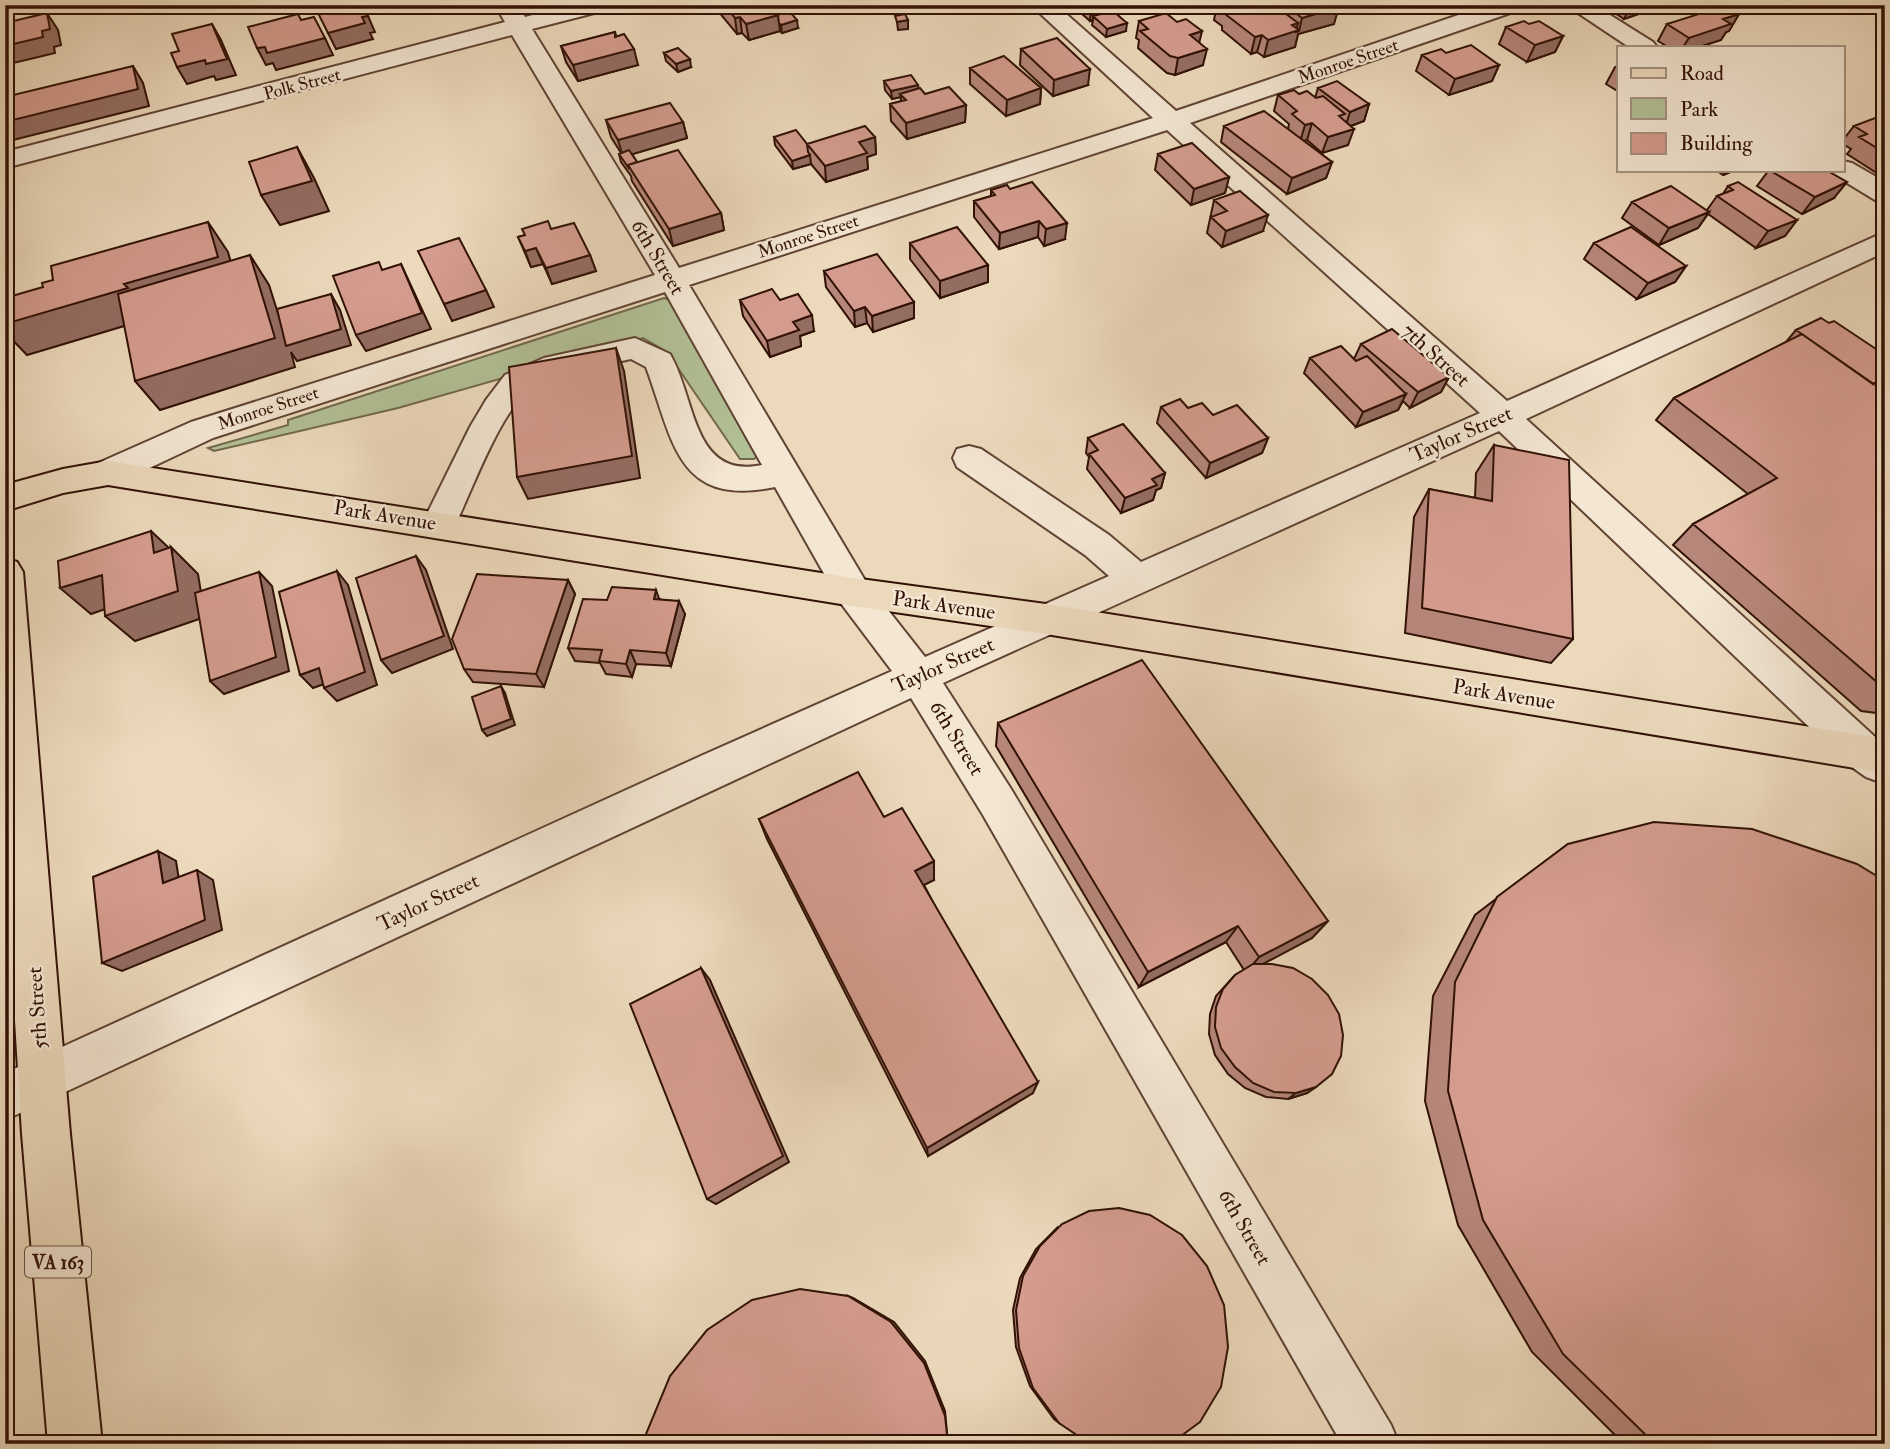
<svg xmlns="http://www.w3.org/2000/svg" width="1890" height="1449" font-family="'IM FELL Double Pica',serif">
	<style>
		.green { fill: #b2c095; stroke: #72684d; stroke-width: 2 }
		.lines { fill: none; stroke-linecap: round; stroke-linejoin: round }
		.minor-casing { stroke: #604333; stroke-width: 4 }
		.major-casing { stroke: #311105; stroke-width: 4 }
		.minor { fill: #f3e6d3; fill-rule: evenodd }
		.major { fill: #ecd9bc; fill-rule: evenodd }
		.wall { fill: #b6867a; stroke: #311105; stroke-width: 2 }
		.shaded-wall { fill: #946d63; stroke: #311105; stroke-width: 2 }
		.building { fill: #d49c8e; stroke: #311105; stroke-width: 2 }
		.labels { text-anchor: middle; stroke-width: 5; stroke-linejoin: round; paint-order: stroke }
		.far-street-label { font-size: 18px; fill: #311105; stroke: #f3e6d3 }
		.shield { fill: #f3e6d3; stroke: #6b5143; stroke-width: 2 }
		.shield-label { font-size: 19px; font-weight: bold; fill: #311105 }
		.street-label { font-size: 21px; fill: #311105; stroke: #f3e6d3 }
	</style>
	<rect width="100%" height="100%" fill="#ecd9bc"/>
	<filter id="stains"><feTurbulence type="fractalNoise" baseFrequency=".00286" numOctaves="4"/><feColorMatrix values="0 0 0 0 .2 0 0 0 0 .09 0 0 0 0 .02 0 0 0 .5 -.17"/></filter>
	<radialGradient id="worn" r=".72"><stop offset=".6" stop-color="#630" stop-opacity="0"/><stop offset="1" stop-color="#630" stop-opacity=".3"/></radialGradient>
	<path class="green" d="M664,298L671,300L762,452L754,459H740L667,352L643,338L398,408L214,451L208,448L288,425V420Z"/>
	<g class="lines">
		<defs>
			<path id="minor" d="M495,5H518L525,17L570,5H609L606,10L532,29L679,268L1153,118L1031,5H1056L1176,111L1488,5H1522L1519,10L1190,123L1507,401L1885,232V252L1526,419L1885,746V781L1880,782L1866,777L1849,765L1499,431L943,683L1011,789L1391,1425L1399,1444H1342L983,815L911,698L5,1120V1073L703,755L892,671L840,602L775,487C676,508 673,439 646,367L631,359C600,366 565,369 537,384C501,403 471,496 451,533L439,537L427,533L422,524L470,427L486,400L505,375L544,358L635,338L670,354C696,398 692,480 762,465L665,292L213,438L120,482L108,485L96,482L91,473L96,464L191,422L655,275L512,35L5,168V152L505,22ZM1167,130L1480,413L1141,562L1109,535L981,449L969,446L957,449L953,458L957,467L1085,555L1109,576L925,657L866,582L689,285Z
				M1566,5H1594L1653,42L1657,47H1629Z
				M1843,161L1852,163L1885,182V202L1875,200L1834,175L1830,170H1843Z"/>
			<path id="major" d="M108,461L853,578L1046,604L1885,739V773L1046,634L853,606L108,485L63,493L5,511V485L63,469Z
				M5,558L17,562L23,572L70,1134L102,1444H48L22,1134L5,859Z"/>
		</defs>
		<use href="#minor" class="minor-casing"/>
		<use href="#major" class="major-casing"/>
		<use href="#minor" class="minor"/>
		<use href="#major" class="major"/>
	</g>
	<path class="wall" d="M713,5H758L761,8L798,28L782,33L780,31L749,40L742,33L737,34Z
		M797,5H827V7L811,12L808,9L803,10Z
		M1072,5H1137V8L1117,13L1126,31L1106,37L1092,25L1093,20L1090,21Z
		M1217,5H1336L1334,24L1298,34L1295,47L1264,57L1257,52L1251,54L1222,30V26L1214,20Z
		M1602,5H1665L1624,19Z
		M1739,14L1729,31L1726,32L1721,40L1699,47H1668L1658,41L1667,24Z
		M1139,21L1199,43L1203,65L1175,75L1167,73L1138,48L1139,40L1136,38Z
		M1529,24L1563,36L1555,52L1527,62L1499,44L1506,27Z
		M615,32L616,37L638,65L578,81L566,62L561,46Z
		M1021,49L1088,85L1053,96L1020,65Z
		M664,53L691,67L678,72L666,61Z
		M1446,53L1499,65L1492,81L1449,95L1416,71L1422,55Z
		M1619,66V92L1606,84L1615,67Z
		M970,68L1041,88L1040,104L1006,116L970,84Z
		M884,81L918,85V89L925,94L966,105L965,122L907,139L891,121L890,104L901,101V97L892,99L885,90Z
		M1318,88L1369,104L1364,121L1351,126L1348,145L1322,153L1307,140L1304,141L1332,162L1326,178L1287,194L1221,142L1224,126L1288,129L1289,124L1274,111L1278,95L1299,94L1315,98Z
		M606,120L683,122L687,138L632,154L637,162L721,213L724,230L673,246L632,181L631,176L621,162L619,154L621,153L611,137Z
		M1885,124V176L1883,177L1847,154L1851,149L1843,144V140L1854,126Z
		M774,137L807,144L875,137L876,154L867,157L868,169L826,182L811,164L793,169L775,145Z
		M1158,154L1229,177L1225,193L1191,205L1155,170Z
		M1716,170H1735L1723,175Z
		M1769,170L1834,198L1802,214L1757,186Z
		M1728,186L1797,220L1785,236L1756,248L1708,214L1698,228L1659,245L1622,218L1632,202L1707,210L1717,196L1723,194Z
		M1010,189L1065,239L1044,246L1038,237L999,249L974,217V201L991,196V190Z
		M1214,200L1263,231L1222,247L1207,233Z
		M551,229L590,255L596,271L552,284L543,264L531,267L518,237Z
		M910,243L988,265V282L940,298L910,259Z
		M1594,243L1686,266L1675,282L1637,299L1584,259Z
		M824,271L914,302V318L873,332L867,323L855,327L826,287Z
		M740,300H780L814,331L800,336L801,346L770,357L743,316Z
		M1829,323L1885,355V385L1879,388L1885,392V714L1861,711L1673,545L1693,524L1748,494L1656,420L1674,398L1786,342L1796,330Z
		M1361,344L1449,377L1441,392L1410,408L1403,401L1398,410L1356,427L1304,373L1310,358L1354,359Z
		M1161,407L1188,408L1213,415L1268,438L1262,453L1206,478L1157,423Z
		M1088,438L1165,473L1161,488L1156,490L1153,500L1121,513L1087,469L1089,457L1086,453Z
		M1494,445L1573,639L1551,663L1405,633L1414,517L1429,489L1475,498L1476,473Z
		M568,580L575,594L544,687L473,682L464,669Z
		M660,599L685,614L671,666L636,664L632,677L606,674L600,663L575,661L568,648L607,600Z
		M998,723L1328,921L1312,938L1262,964L1316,1087L1307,1093L1288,1099L1266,1097L1245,1088L1228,1074L1215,1055L1209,1034L1210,1014L1216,996L1235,975L1244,970L1226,942L1139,987L996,746Z
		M884,817L934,880L924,885L1033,1093L928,1156L767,839L759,819Z
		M1568,844L1885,1444H1624L1532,1352L1458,1225L1425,1101L1433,996L1475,915Z
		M1057,1228L1059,1423L1054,1419L1030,1386L1016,1347L1013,1310L1020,1278L1036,1249Z"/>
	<path class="shaded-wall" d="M802,5H808V9L803,10Z
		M810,5H827V7L811,12Z
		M1091,5H1137V8L1096,19L1093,16V20L1090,21Z
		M1631,5H1665L1624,19Z
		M1339,7L1334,24L1298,34L1295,47L1264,57L1268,40L1292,25L1298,23L1296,32L1299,31L1302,18Z
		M47,13L58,30L61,45L54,47L55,53L5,65V46L42,31Z
		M1739,14L1729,31L1726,32L1721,40L1699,47H1683L1689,38L1723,19Z
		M778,15L780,31L749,40L746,24Z
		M368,16L375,32L370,33L373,39L336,49L328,33L362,17Z
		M740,17L742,33L737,34L735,18Z
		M797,20L798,28L782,33L781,25Z
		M908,20V29L898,30L897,22Z
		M1127,23L1126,31L1106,37L1107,29Z
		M212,24L221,40L236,75L216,80L214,76L187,84L177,67Z
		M1202,31L1198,48L1190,35Z
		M615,32L619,49H634L638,65L578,81L573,65L615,37Z
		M1262,35L1257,52L1251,54L1255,37Z
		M1563,36L1555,52L1527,62L1535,45Z
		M325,38L333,55L276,70L273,63L266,65L257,48Z
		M1207,49L1203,65L1175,75L1178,58Z
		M690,59L691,67L678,72L676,64Z
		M1499,65L1492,81L1449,95L1455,79Z
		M133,66L143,83L149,106L5,142V122Z
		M1090,69L1088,85L1053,96L1054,80Z
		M918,85L919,93L900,94L901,97L892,99L891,91Z
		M1041,88L1040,104L1006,116L1007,100Z
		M1369,104L1364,121L1345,128L1350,112Z
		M966,105L965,122L907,139L906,123Z
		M683,122L687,138L623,157L618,140Z
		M1312,123L1307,140L1300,142L1305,125Z
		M1354,129L1348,145L1322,153L1328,137Z
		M875,137L876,154L867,157L868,169L826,182L825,166L859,142Z
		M297,147L314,178L329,211L280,225L261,195Z
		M810,155L811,164L793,169L792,161Z
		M1332,162L1326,178L1287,194L1292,178Z
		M1727,170H1735L1723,175Z
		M1229,177L1225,193L1191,205L1194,189Z
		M1847,182L1834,198L1802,214L1815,197Z
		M1709,212L1698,228L1659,245L1669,228Z
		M721,213L724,230L673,246L669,229Z
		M1268,215L1263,231L1222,247L1226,231Z
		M1797,220L1785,236L1756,248L1768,231Z
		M1039,221L1038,237L999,249L1000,233Z
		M208,222L228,252L238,287L151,318L27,355L5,332V324L124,284Z
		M1067,223L1065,239L1044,246L1046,229Z
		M536,248L543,264L531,267L525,251Z
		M250,255L269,285L288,345L331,294L340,310L351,345L297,361L291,352L295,367L160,410L135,381Z
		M590,255L596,271L552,284L546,268Z
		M401,264L431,329L366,351L356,335Z
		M988,265V282L940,298V281Z
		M1686,266L1675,282L1637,299L1648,283Z
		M486,290L494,307L452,321L444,304Z
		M914,302V318L873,332L872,316Z
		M865,307L867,323L855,327L854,311Z
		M812,315L814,331L800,336L801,346L770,357L767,341L793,322Z
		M616,348L624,371L640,478L528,499L517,477Z
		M1449,377L1441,392L1410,408L1418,392Z
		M1885,378V385L1851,403L1866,387Z
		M1406,394L1398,410L1356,427L1363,412Z
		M1268,438L1262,453L1206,478L1210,463Z
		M1165,473L1161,488L1156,490L1153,500L1121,513L1125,498L1152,479Z
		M151,531L172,551L171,547L198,574L205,617L135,641L105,616Z
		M416,556L426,570L453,649L392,673L381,660Z
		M337,571L348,585L377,685L337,701L324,688Z
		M259,572L272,586L289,671L224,694L210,681Z
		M102,575L131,600L91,614L60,588Z
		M568,580L575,594L544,687L536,674Z
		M656,590L661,604L654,599Z
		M679,601L685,614L671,666L666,653Z
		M630,650L636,664L632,677L626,664Z
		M319,668L332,681L313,688L300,675Z
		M501,686L505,693L515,725L487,736L482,730Z
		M158,851L176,861L181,893L163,883Z
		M934,861V880L916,889L915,871Z
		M197,870L213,880L222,930L122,971L102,963Z
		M1328,921L1312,938L1246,973L1259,957Z
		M1238,926L1226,942L1139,987L1148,972Z
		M701,968L710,980L789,1162L716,1204L707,1199Z
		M1038,1082L1033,1093L928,1156L927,1148Z
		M1316,1087L1307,1093L1288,1099L1296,1093Z
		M848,1296L853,1298L894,1322L925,1361L945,1411L948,1444Z"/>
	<path class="building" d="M314,5H362L368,16L362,17L365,23L328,33Z
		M724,5H758L761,8L770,6L778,15L746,24L740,17L735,18Z
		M784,5L797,20L781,25L779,23L778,15L772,8Z
		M1220,5H1274L1298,23L1292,25L1299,30L1268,40L1262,35L1255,37L1225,14L1229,12Z
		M1285,5H1336L1339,7L1302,18Z
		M1724,6L1739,14L1723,19L1731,24L1689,38L1667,24Z
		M1113,11L1127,23L1107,29L1093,16Z
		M47,13L50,29L42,31L43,37L5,46V23Z
		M1166,13L1177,22L1186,19L1202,31L1190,35L1207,49L1178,58L1170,56L1140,31L1148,29L1139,21Z
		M298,14L301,20L314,17L325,38L267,53L265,47L257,48L248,27Z
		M905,14L908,20L897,22L895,16Z
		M1524,21L1529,24L1539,21L1563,36L1535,45L1506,27Z
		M212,24L227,59L206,64L205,60L177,67L171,53L179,51L172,34Z
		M615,32V37L624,34L634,49L573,65L561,46Z
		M1057,38L1090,69L1054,80L1021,49Z
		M1471,45L1499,65L1455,79L1422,55L1441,49L1446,53Z
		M678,48L690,59L676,64L664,53Z
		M1004,56L1041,88L1007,100L970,68Z
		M133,66L138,89L5,122V97Z
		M911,75L918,85L891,91L884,81Z
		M1337,81L1369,104L1350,112L1318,88Z
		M949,87L966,105L906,123L890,104L906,100L900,94L920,88L925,94Z
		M1294,90L1299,94L1307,91L1316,98L1323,96L1345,114L1339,116L1354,129L1328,137L1312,123L1305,125L1292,114L1297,111L1278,95Z
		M670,103L683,122L618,140L606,120Z
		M1264,111L1332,162L1292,178L1224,126Z
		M1875,118L1885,124V153L1859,137L1867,134L1854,126Z
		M865,126L875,137L859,142L867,153L825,166L807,144Z
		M796,130L807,144L808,152L810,155L792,161L774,137Z
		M1192,143L1229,177L1194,189L1158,154Z
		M297,147L312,181L261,195L249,162Z
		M629,150L637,162L628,165V167L619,154Z
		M678,150L721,213L669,229L628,165Z
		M1769,170H1826L1847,182L1815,197Z
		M1032,182L1067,223L1046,229L1039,221L1000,233L974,201L995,195L991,190L1007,185L1010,189Z
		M1738,182L1797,220L1768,231L1717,196L1733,190L1728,186Z
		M1671,186L1709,212L1669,228L1632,202Z
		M1240,191L1268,215L1226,231L1211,217L1227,211L1214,200Z
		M548,221L551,229L574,223L590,255L546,268L536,248L525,251L518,237L525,235L522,229Z
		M208,222L218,257L124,284L128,288L5,324V298L43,287L42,283L53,280L51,266Z
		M957,227L988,265L940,281L910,243Z
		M1631,227L1686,266L1648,283L1594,243Z
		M459,238L486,290L444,304L418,251Z
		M877,254L914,302L872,316L865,307L854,311L824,271Z
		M250,255L275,338L135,381L118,294Z
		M379,262L382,270L401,264L422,313L356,335L333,276Z
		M772,289L780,300L798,294L812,315L793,322L799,330L767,341L740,300Z
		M331,294L341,329L286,346L277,309Z
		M1821,318L1829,323L1834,321L1885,355V378L1873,384L1796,330Z
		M1392,329L1449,377L1418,392L1361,344Z
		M1802,334L1885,392V689L1693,524L1777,478L1674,398Z
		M1341,346L1356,361L1367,356L1406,394L1363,412L1310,358Z
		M616,348L632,456L517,477L509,367Z
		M1180,399L1188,408L1202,403L1213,415L1237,405L1268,438L1210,463L1161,407Z
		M1123,424L1165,473L1152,479L1157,485L1125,498L1089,454L1098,450L1088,438Z
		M1494,445L1569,460L1573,639L1422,608L1429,489L1492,501Z
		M151,531L154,553L171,547L178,591L105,616L102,575L60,588L58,561Z
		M416,556L444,636L381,660L356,578Z
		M337,571L365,672L324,688L319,668L300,675L279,592Z
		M259,572L276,657L210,681L195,593Z
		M477,574L568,580L536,674L464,669L452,639Z
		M612,587L656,590L654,599L679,601L666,653L630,650L626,664L599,661L602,650L568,648L583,599L607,600Z
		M1142,660L1328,921L1259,957L1238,926L1148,972L998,723Z
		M501,686L511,719L482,730L472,697Z
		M858,772L884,817L902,808L934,861L915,871L1038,1082L927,1148L759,819Z
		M1654,822L1752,829L1857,864L1885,881V1444H1655L1563,1354L1483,1220L1448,1091L1455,982L1497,897L1568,844Z
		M158,851L163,883L197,870L205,920L102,963L93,877Z
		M1253,964H1272L1293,968L1312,979L1328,995L1339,1014L1343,1035L1341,1056L1332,1074L1316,1087L1296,1093L1274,1092L1253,1083L1235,1067L1221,1048L1215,1027L1216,1007L1223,989L1235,975Z
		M701,968L783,1156L707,1199L630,1004Z
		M1119,1208L1150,1215L1182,1235L1207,1266L1224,1305L1228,1347L1221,1387L1200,1422L1170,1444H1090L1059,1423L1033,1388L1019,1348L1016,1310L1023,1276L1040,1246L1062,1224L1089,1211Z
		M800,1289L848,1296L891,1322L924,1363L945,1416L948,1444H644L646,1434L670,1376L707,1330L752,1300Z"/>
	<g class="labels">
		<g class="far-street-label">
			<text transform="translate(1348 61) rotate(-19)" y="6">Monroe Street</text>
			<text transform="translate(302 84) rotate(-15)" y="6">Polk Street</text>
			<text transform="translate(808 236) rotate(-18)" y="6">Monroe Street</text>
			<text transform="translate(268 408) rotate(-18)" y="6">Monroe Street</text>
		</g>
		<rect class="shield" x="25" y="1246.5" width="66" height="31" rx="5"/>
		<g class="shield-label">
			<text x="58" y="1269">VA 163</text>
		</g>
		<g class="street-label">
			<text transform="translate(658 257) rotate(59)" y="7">6th Street</text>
			<text transform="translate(1436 355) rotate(42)" y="7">7th Street</text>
			<text transform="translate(1461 434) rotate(-24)" y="7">Taylor Street</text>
			<text transform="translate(385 515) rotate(9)" y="7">Park Avenue</text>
			<text transform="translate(944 605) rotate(8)" y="7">Park Avenue</text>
			<text transform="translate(943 665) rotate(-24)" y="7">Taylor Street</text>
			<text transform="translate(1504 694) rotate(9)" y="7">Park Avenue</text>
			<text transform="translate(957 738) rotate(58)" y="7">6th Street</text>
			<text transform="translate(428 902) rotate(-25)" y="7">Taylor Street</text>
			<text transform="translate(37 1008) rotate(-94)" y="7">5th Street</text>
			<text transform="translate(1245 1227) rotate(60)" y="7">6th Street</text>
		</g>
	</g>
	<rect width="1890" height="1449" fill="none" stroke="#ecd9bc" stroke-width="28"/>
	<rect x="7" y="7" width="1876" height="1435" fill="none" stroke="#311105" stroke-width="3.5"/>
	<rect x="14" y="14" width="1862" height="1421" fill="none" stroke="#311105" stroke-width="2"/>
	<rect x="1617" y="46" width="228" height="126" fill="#f3e6d3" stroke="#a59181" stroke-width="2"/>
	<rect x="1631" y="68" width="35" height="10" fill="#ecd9bc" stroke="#a59181" stroke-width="2"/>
	<text x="1680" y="80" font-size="21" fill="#311105">Road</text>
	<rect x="1631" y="98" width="35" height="21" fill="#b2c095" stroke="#a59181" stroke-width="2"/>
	<text x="1680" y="116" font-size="21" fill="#311105">Park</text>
	<rect x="1631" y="133" width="35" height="21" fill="#d49c8e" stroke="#a59181" stroke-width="2"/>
	<text x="1680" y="150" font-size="21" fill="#311105">Building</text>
	<rect width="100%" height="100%" filter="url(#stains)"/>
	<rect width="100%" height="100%" fill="url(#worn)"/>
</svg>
